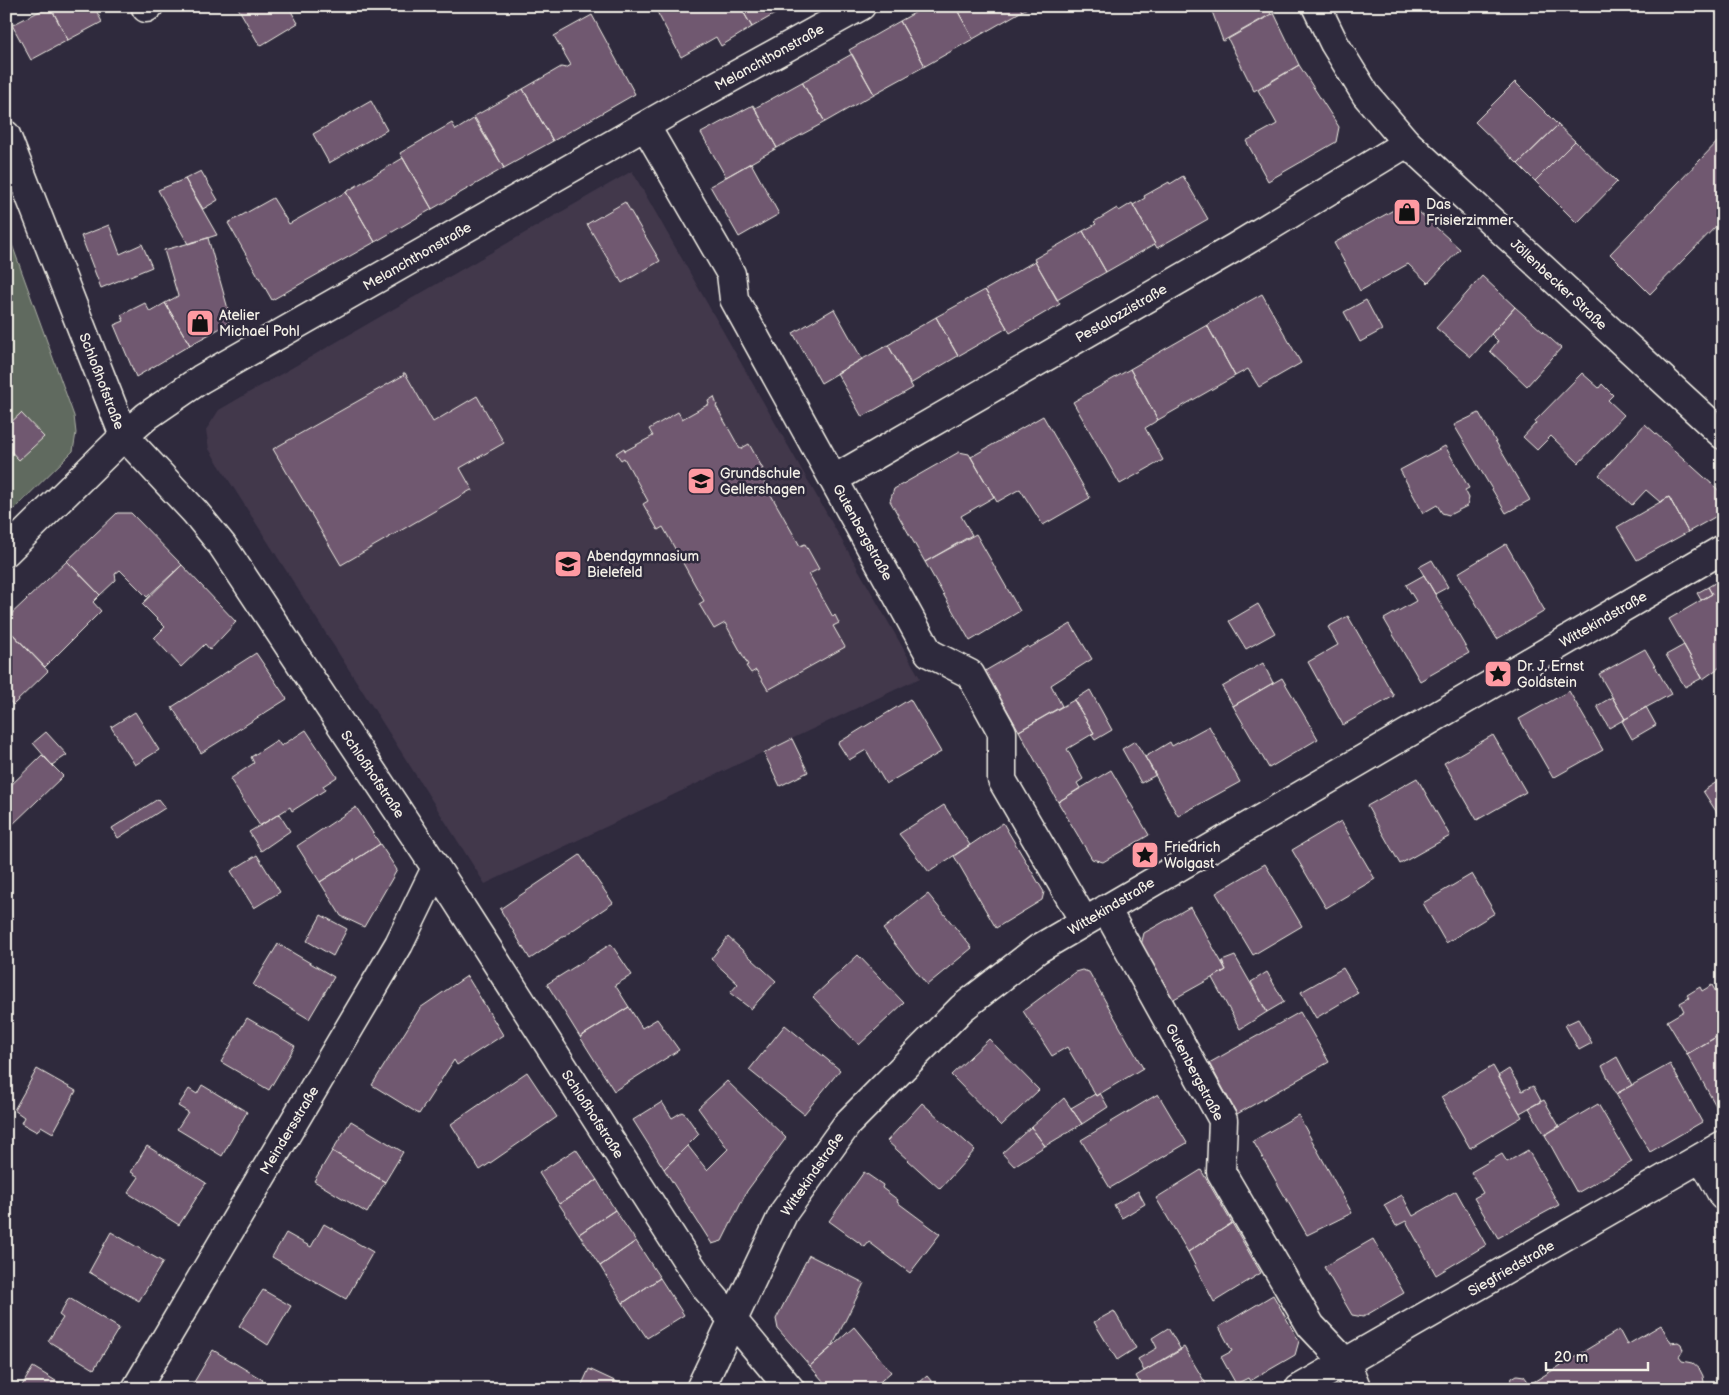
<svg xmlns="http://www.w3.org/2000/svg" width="1729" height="1395" font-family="'Balsamiq Sans',sans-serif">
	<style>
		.built { fill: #42384c }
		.green { fill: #616b5f; stroke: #aaaea4 }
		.building { fill: #6f596f; stroke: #f4f1e8 }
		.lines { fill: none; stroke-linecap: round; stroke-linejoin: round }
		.minor-casing { stroke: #f4f1e8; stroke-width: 31 }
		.major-casing { stroke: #f4f1e8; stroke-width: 31 }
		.minor { stroke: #2f2a3d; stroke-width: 28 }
		.major { stroke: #2f2a3d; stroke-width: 28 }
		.labels { text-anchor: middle; stroke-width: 5; stroke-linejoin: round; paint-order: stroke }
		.street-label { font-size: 14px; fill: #f4f1e8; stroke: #2f2a3d }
		.poi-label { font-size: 14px; fill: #f4f1e8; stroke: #2f2a3d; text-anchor: start }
	</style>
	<rect width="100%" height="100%" fill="#2f2a3d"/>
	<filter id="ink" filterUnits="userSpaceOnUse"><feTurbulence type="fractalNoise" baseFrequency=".02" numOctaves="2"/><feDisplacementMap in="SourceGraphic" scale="10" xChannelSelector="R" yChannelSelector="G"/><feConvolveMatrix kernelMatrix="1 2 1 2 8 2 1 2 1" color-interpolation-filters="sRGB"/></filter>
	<g filter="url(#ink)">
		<path class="built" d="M632,171L920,678L485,884L209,449L206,430L219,410Z"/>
		<path class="green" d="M6,228L74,416L76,433L73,451L6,517Z"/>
		<path class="building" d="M50,6L68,40L31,60L12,25Z
			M50,6H94L102,22L68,40Z
			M237,6H288L298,23L260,46Z
			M654,6H740L752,27L721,46L716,37L681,57Z
			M740,6H789L752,27Z
			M927,6H955L973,39L925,66L900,21Z
			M955,6H1019L1022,11L973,39Z
			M1019,6H1031L1022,11Z
			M1210,6H1267L1271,14L1223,41Z
			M1274,13L1299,65L1254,91L1228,39Z
			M592,15L635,94L553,141L523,89L561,67L566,68L571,65L554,36Z
			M900,21L925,66L874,94L849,50Z
			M852,54L874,94L825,122L802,82Z
			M1299,65L1339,127L1336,142L1268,181L1246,141L1277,124L1258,90Z
			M802,82L825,122L777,148L755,108Z
			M1515,82L1558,125L1518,164L1475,122Z
			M523,89L553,141L504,168L473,117Z
			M371,101L387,130L329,163L313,134Z
			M753,105L777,148L726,177L701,133Z
			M475,118L504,168L432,209L400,153L452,123L456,130Z
			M1558,125L1575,141L1535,181L1518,164Z
			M1722,137L1723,219L1650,294L1610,254Z
			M1575,141L1617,182L1577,223L1535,181Z
			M403,158L432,209L375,242L346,192Z
			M751,163L779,214L739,237L710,186Z
			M201,171L218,200L203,209L185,179Z
			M1183,176L1208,219L1157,248L1133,205L1145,198L1144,196L1169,182L1170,184Z
			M185,179L217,235L188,244L158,190Z
			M346,192L375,242L272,300L228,223L273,198L289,224Z
			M625,202L660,261L622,283L587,224Z
			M1408,202L1460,249L1428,283L1408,264L1360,291L1334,243Z
			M1132,203L1155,244L1106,272L1083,231L1096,224L1094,222L1117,208L1119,211Z
			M109,225L120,254L142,244L152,267L101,288L81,236Z
			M1083,231L1106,272L1057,300L1034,259Z
			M208,238L230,316L229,321L226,325L190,345L165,303L178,296L164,250Z
			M1035,261L1060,304L1010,333L985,290Z
			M1482,276L1515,307L1471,357L1436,328Z
			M985,290L1007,328L958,356L936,317Z
			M1262,294L1301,363L1259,387L1248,369L1235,376L1207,325Z
			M1366,300L1382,330L1360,342L1344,312Z
			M145,303L150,312L165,303L190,345L136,377L114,325L124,321L121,315Z
			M1515,307L1561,348L1527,386L1490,351L1498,341L1491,334Z
			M834,309L862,359L821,383L793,333Z
			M936,317L958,356L910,384L888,345Z
			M1207,325L1235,376L1158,420L1130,369Z
			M888,345L913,388L862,417L837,373Z
			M1130,369L1158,420L1145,428L1163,460L1120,484L1073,402Z
			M403,373H405L433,422L477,396L504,443L460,468L473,491L471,490L341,565L273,449L404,375Z
			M1582,373L1599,388L1602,384L1613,395L1608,400L1624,415L1579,463L1551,436L1537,450L1523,437L1536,423L1535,421Z
			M714,397L717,405L716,406L740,449L749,444L763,469L758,472L800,546L805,544L819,569L809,574L833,617L835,615L839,623L833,626L845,647L768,690L756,670L751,673L746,666L748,665L725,623L714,629L699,604L704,601L663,527L658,530L643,504L648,501L624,458L621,460L616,453L624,448L625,451L653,436L649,429L678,412L682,419L709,404L708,401Z
			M21,413L44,437L19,460L6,446V427Z
			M1479,413L1530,500L1506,513L1454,425Z
			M1043,416L1090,498L1043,525L1020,489L997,502L971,457Z
			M1645,424L1723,494L1722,513L1688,532L1669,497L1660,502L1646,490L1632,505L1599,475Z
			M1445,446L1469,488L1465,490L1469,498L1467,506L1449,515L1442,513L1437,505L1423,513L1400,470Z
			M959,452L969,454L994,497L961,516L972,535L925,562L890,501L894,489Z
			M1669,497L1688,532L1637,560L1617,527Z
			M117,513H131L182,565L147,597L120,570L115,574L116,580L100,595L67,561Z
			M976,534L1020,611L970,641L925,562Z
			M1506,544L1545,611L1497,639L1458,573Z
			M1432,560L1448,587L1435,594L1419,567Z
			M67,561L100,595L93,602L101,611L45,667L6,627V619Z
			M182,565L236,622L210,650L205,644L181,667L154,638L165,627L142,604Z
			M1424,575L1469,653L1420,681L1384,619L1416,601L1406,585Z
			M1723,578V665L1703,679L1669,619L1712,594L1708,587Z
			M1708,587L1712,594L1701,600L1697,593Z
			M1258,604L1275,633L1246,649L1229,621Z
			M1348,616L1394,696L1343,725L1308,662L1338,645L1328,627Z
			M1071,624L1092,659L1051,685L1062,706L1019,731L985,671L1028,646L1029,648Z
			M6,627L48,671L13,705L6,697Z
			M1684,645L1702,678L1685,687L1666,655Z
			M1645,649L1671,694L1625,719L1599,674Z
			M256,653L287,699L201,753L172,707Z
			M1263,663L1273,683L1233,706L1222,687Z
			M1282,678L1318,739L1269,768L1233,706Z
			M1090,690L1112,730L1095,740L1091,734L1094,733L1074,700Z
			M1569,691L1603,750L1553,778L1519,719Z
			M1612,697L1625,719L1609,728L1597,706Z
			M910,699L941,752L886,784L866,750L849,760L838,743Z
			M1074,700L1094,733L1067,749L1083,779L1077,783L1080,788L1058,802L1019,731Z
			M1646,707L1656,725L1632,739L1622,721Z
			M135,712L159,750L135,765L111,727Z
			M1209,726L1240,782L1178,816L1145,757L1170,742L1172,746Z
			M306,730L337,777L323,786L325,790L292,811L290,807L260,826L230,779L254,763L251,757L277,740L281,746Z
			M46,732L67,755L52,765L33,743Z
			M1493,735L1526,792L1477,820L1444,763Z
			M792,739L808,772L780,786L764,753Z
			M1135,741L1156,775L1141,783L1122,749Z
			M42,755L63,776L11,826L6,822V790Z
			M1111,770L1149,835L1103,862L1092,859L1058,802Z
			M1417,778L1450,836L1400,864L1367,806Z
			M1723,778V822L1703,791Z
			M158,799L165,808L118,838L112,828Z
			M944,805L970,845L929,872L899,834Z
			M356,807L380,844L320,882L297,846Z
			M279,814L290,831L261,851L249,832Z
			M1341,821L1375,879L1326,908L1292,850Z
			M1003,823L1044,892L1042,900L996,928L954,856Z
			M380,844L397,870L364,927L341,916L320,882Z
			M257,855L280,892L254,908L231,871Z
			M580,855L613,903L530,959L500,909Z
			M1265,864L1302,926L1253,955L1216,893Z
			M1472,874L1495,913L1446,943L1423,903Z
			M928,894L972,948L927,985L883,929Z
			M1190,907L1226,970L1172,1000L1141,945L1144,933Z
			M321,915L347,929L333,956L307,941Z
			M728,937L776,981L751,1009L730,993L738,984L711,959Z
			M278,944L334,977L309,1019L253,985Z
			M611,944L632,975L615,985L629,1007L580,1037L547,984Z
			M858,955L904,1003L859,1045L813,997Z
			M1235,956L1267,1012L1240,1029L1212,978L1226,970L1222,961Z
			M1343,968L1358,993L1316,1018L1301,992Z
			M1082,970L1089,972L1143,1068L1096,1096L1067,1047L1052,1056L1023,1011L1075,972Z
			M1267,972L1284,1002L1267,1012L1251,982Z
			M467,976L503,1035L457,1065L454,1060L419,1114L372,1085L420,1008Z
			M1712,985L1723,1005V1033L1687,1054L1667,1021L1684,1011L1680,1003L1689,998L1687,995L1700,987L1702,991Z
			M629,1007L642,1028L657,1019L679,1050L614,1091L580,1037Z
			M1300,1012L1329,1062L1237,1114L1209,1063Z
			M247,1018L295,1046L269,1090L221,1062Z
			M1578,1019L1592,1043L1579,1050L1565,1025Z
			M785,1025L840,1070L804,1114L749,1070Z
			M1723,1033V1111L1720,1113L1687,1054Z
			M989,1039L1039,1090L1001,1126L951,1075Z
			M1617,1057L1632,1085L1616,1094L1602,1066Z
			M1670,1064L1702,1122L1650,1152L1616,1094Z
			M1493,1066L1522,1117L1470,1148L1441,1097Z
			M37,1069L76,1091L53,1133L41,1126L37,1132L21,1123L24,1117L14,1110Z
			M1509,1069L1522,1091L1533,1086L1541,1101L1520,1113L1498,1076Z
			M527,1072L557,1117L480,1170L451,1124Z
			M727,1081L786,1138L747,1191L722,1241L712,1244L664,1169L688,1146L707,1170L728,1149L698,1108Z
			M202,1085L247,1112L222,1156L177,1129L188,1112L178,1106L189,1089L197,1094Z
			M1100,1093L1108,1107L1082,1124L1071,1108L1095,1094L1096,1096Z
			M1158,1094L1187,1143L1110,1188L1081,1140Z
			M1064,1098L1082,1124L1045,1146L1031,1127Z
			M1544,1100L1559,1126L1545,1135L1529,1108Z
			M662,1102L672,1118L682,1112L685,1114L699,1134L664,1169L633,1120Z
			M922,1103L975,1150L940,1189L887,1141Z
			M1598,1104L1632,1162L1577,1193L1545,1135Z
			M1298,1115L1352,1213L1307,1235L1253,1141Z
			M351,1121L403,1152L385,1182L332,1151Z
			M1031,1127L1045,1146L1014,1166L1002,1153Z
			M147,1146L206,1183L179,1225L128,1193L139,1177L131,1172Z
			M576,1149L597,1180L559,1204L539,1173Z
			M1528,1150L1559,1205L1498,1238L1474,1198L1483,1193L1471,1172L1502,1154L1507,1162Z
			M332,1151L385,1182L367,1213L314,1181Z
			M1201,1170L1232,1223L1188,1252L1156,1198Z
			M864,1172L883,1185L882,1188L898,1200L897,1202L940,1234L910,1273L869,1242L865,1247L829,1221Z
			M597,1180L615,1210L579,1234L559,1204Z
			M1138,1191L1145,1204L1122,1218L1114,1205Z
			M1456,1191L1486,1245L1436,1275L1406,1221L1396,1226L1384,1205L1402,1195L1413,1216Z
			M615,1210L636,1241L600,1266L579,1234Z
			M1232,1223L1261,1273L1214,1302L1188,1252Z
			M324,1224L373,1252L346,1299L272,1257L286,1233L311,1247Z
			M111,1232L163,1262L139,1301L89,1272Z
			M1373,1239L1404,1293L1363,1317L1352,1315L1324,1267Z
			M636,1241L660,1278L623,1303L600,1266Z
			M809,1255L864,1283L832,1347L810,1366L778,1329L776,1319Z
			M660,1278L684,1315L647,1338L623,1303Z
			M263,1290L291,1306L268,1345L239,1326Z
			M1273,1295L1299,1341L1295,1355L1250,1381L1248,1378L1236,1384L1221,1357L1232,1351L1219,1327Z
			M69,1298L119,1328L94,1369L48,1341L63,1318L59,1315Z
			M1114,1311L1136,1348L1117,1360L1094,1322Z
			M1661,1325L1671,1343L1678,1342L1681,1344L1683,1350L1679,1357L1682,1361L1692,1363L1700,1370L1703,1376L1705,1389H1510V1382L1512,1378L1517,1375L1524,1376L1530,1384L1619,1330L1627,1345Z
			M854,1327L891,1372L872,1389H830L810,1366Z
			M1168,1328L1181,1350L1144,1371L1138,1359L1157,1348L1152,1338Z
			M1184,1347L1209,1389H1143L1136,1376Z
			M213,1350L263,1380L258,1389H190Z
			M33,1367L69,1389H20Z
			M589,1369L632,1389H580Z
			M927,1376L938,1389H912Z
			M1085,1384L1092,1386L1094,1389H1076Z"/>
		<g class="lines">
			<defs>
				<path id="minor" d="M146,8L149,6
					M646,127L731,274L734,299L929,653L970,674L1002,732V780L1084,921
					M6,135L124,436L195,512L222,545L436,868L686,1259L706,1288L790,1389
					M834,479L1234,248L1407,143
					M6,552L124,436L147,416L201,379L678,107L861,6
					M1106,909L1223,1120L1221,1172L1311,1326L1346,1363L1357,1389
					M1702,1157L1723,1196
					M136,1389L399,944L436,868
					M700,1389L784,1212L848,1123L962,1008L1038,949L1723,549
					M1299,1389L1723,1145"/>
				<path id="major" d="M1316,6L1334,43L1366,95L1407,143L1723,435"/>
			</defs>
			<use href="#minor" class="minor-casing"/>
			<use href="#major" class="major-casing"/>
			<use href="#minor" class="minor"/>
			<use href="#major" class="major"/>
		</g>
	</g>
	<defs>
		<symbol id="shop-square" viewBox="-11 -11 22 22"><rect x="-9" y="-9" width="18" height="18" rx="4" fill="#ff9aa2" stroke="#2f2a3d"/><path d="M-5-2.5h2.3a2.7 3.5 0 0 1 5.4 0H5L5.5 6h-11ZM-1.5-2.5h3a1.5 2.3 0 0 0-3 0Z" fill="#111"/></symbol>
		<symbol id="school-square" viewBox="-11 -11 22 22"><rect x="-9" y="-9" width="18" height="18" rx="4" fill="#ff9aa2" stroke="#2f2a3d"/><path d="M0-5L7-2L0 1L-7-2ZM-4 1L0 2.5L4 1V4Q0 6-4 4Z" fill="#111"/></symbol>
		<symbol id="sight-square" viewBox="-11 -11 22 22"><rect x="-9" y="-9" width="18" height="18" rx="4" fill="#ff9aa2" stroke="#2f2a3d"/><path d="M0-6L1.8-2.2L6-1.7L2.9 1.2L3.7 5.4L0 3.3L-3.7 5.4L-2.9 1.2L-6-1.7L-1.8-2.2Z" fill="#111"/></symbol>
	</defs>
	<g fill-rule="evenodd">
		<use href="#shop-square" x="1391" y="196" width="32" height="32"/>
		<use href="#shop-square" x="184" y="307" width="32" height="32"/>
		<use href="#school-square" x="685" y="465" width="32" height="32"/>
		<use href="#school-square" x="552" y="548" width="32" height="32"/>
		<use href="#sight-square" x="1482" y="658" width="32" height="32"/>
		<use href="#sight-square" x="1129" y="839" width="32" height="32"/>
	</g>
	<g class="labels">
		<g class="street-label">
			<text transform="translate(769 57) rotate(-29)" y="5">Melanchthonstraße</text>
			<text transform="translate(417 256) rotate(-30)" y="5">Melanchthonstraße</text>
			<text transform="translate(1559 284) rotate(43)" y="5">Jöllenbecker Straße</text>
			<text transform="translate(1121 313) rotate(-30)" y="5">Pestalozzistraße</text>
			<text transform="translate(102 381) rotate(69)" y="5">Schloßhofstraße</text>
			<text transform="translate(863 532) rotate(61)" y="5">Gutenbergstraße</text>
			<text transform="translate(1603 619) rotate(-30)" y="5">Wittekindstraße</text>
			<text transform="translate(373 774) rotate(56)" y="5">Schloßhofstraße</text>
			<text transform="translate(1111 906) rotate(-31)" y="5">Wittekindstraße</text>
			<text transform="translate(1195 1072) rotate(62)" y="5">Gutenbergstraße</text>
			<text transform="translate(593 1114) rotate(57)" y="5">Schloßhofstraße</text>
			<text transform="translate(289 1130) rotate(-59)" y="5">Meindersstraße</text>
			<text transform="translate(812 1174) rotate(-55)" y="5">Wittekindstraße</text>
			<text transform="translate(1511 1268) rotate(-30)" y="5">Siegfriedstraße</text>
		</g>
		<g class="poi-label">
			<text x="1426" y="209">Das<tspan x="1426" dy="16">Frisierzimmer</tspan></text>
			<text x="219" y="320">Atelier<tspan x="219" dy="16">Michael Pohl</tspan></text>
			<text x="720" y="478">Grundschule<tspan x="720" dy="16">Gellershagen</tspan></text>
			<text x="587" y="561">Abendgymnasium<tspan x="587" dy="16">Bielefeld</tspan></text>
			<text x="1517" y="671">Dr. J. Ernst<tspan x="1517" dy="16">Goldstein</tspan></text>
			<text x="1164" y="852">Friedrich<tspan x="1164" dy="16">Wolgast</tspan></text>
		</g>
	</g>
	<rect width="1729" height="1395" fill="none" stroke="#2f2a3d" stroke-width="25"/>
	<rect x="12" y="12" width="1704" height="1370" fill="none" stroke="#f4f1e8" stroke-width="2" filter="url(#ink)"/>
	<path d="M1546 1362v8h102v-8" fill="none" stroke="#f4f1e8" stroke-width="2.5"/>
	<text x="1554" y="1362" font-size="15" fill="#f4f1e8" stroke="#2f2a3d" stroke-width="4" paint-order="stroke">20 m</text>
</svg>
